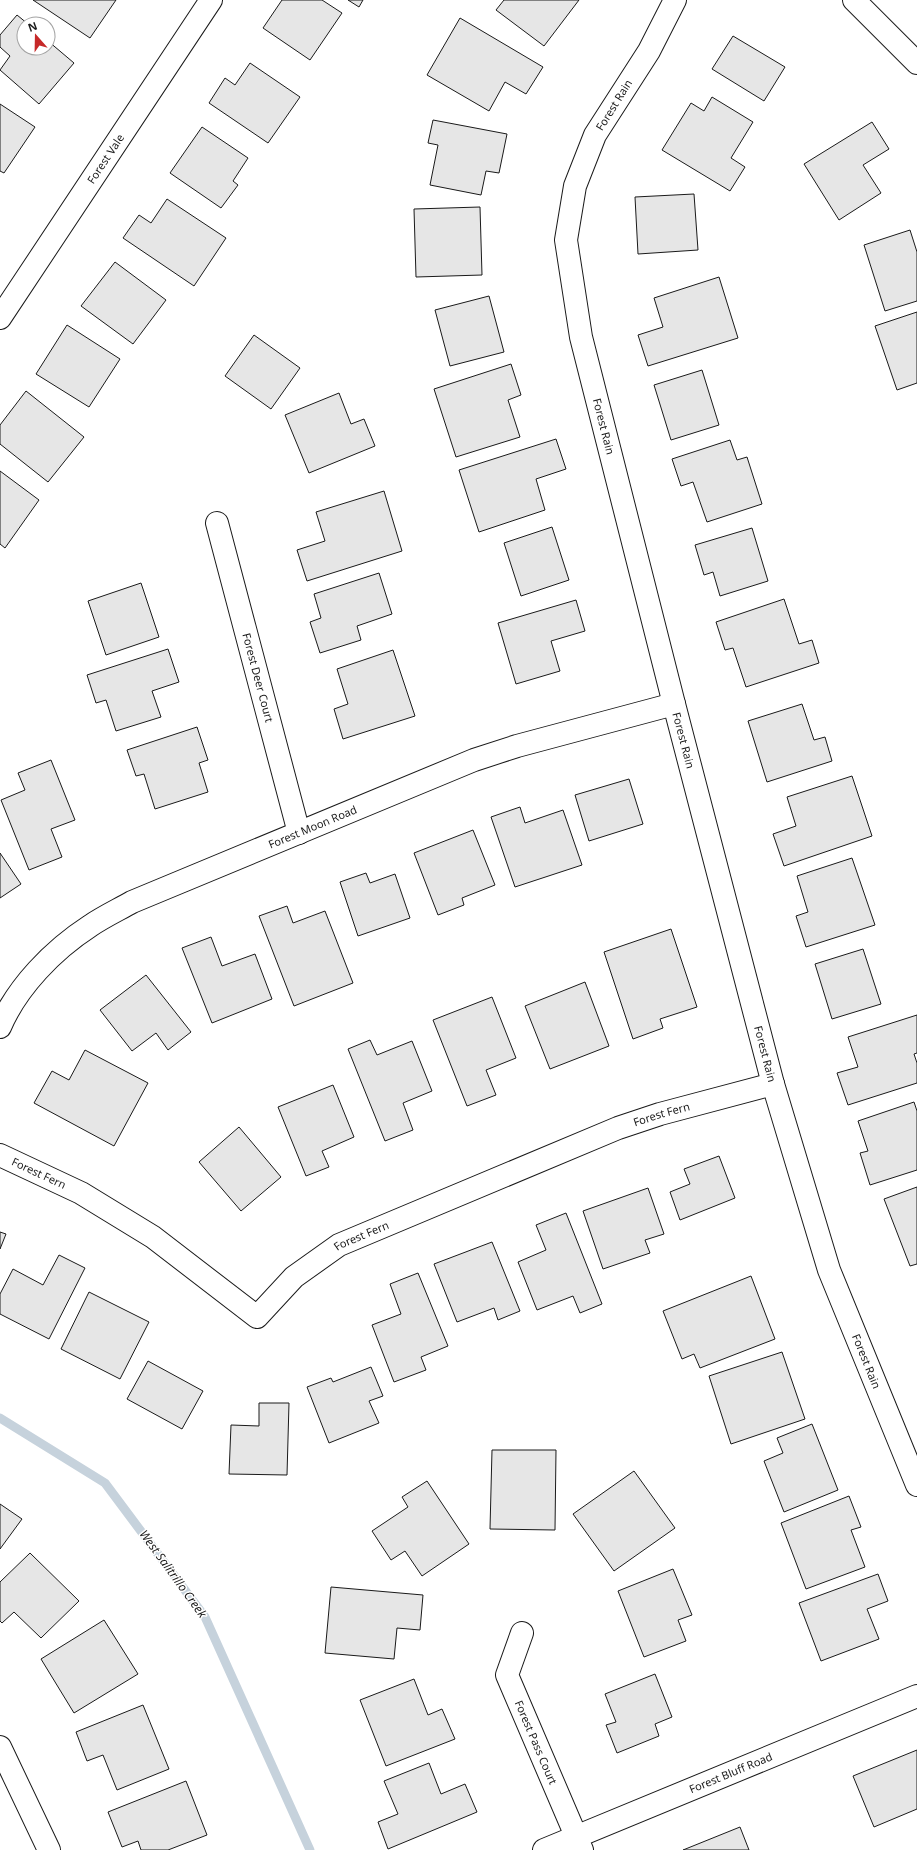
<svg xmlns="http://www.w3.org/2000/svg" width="917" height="1850" font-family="'Noto Sans',sans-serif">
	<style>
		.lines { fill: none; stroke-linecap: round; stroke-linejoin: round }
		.stream { stroke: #c6d2dc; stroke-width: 9 }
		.building { fill: #e6e6e6; stroke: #1a1a1a }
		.street-casing { stroke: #1a1a1a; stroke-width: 24 }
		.secondary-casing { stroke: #1a1a1a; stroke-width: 24 }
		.street { stroke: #fff; stroke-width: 22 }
		.secondary { stroke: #fff; stroke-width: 22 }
		.labels { text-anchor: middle; stroke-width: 3; stroke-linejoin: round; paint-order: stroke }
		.street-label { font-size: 11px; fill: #1a1a1a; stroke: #fff }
		.water-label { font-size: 12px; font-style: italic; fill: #1a1a1a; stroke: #fff }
	</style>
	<rect width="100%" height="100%" fill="#fff"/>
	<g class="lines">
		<path class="stream" d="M0,1418L105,1483L205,1617L310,1850"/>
	</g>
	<path class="building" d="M33,0H116L90,38Z
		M282,0H322L342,13L310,60L263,28Z
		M348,0H363L359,7Z
		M504,0H579L544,46L496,10Z
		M17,15L28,24H24V48H48V41L74,63L39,104L0,70L10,56L0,47V35Z
		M460,18L543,67L526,94L505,82L489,111L427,75Z
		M733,36L785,67L764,101L712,69Z
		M250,63L300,97L268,143L209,103L225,78L235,85Z
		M712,97L753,122L731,158L745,167L730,191L662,150L691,103L704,111Z
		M0,104L35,127L4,173L0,171Z
		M433,120L507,134L499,173L486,171L481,195L430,185L438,145L428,143Z
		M872,122L889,149L863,165L881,193L839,220L804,164Z
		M202,127L248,158L233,181L238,185L221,208L170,173Z
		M694,194L698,250L638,254L635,197Z
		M167,199L226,238L194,286L123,238L139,215L151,223Z
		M480,207L482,275L416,277L414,209Z
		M910,230L917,252V301L885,311L864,245Z
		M115,262L166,300L133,344L81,306Z
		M719,277L738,338L648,366L638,335L663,327L654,298Z
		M489,296L504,352L450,366L435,310Z
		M917,312V383L897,390L875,326Z
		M67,325L120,359L89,407L36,374Z
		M254,335L300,368L271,409L225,376Z
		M511,364L521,395L508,400L520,437L456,457L434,389Z
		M702,370L719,425L671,440L654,385Z
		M26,391L84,437L48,482L0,444V425Z
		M339,393L351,424L364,419L375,446L309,473L285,415Z
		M556,439L566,469L536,479L545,510L479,532L459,470Z
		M730,440L737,460L747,457L762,504L707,522L693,482L681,486L672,459Z
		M0,471L39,500L5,548L0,544Z
		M384,491L402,551L307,581L297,550L325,541L316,512Z
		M552,527L569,580L521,596L504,543Z
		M752,528L768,581L720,596L713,572L704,575L695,545Z
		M379,573L392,614L357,626L361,640L320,653L310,622L321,618L314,594Z
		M141,583L159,637L106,655L88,601Z
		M784,599L799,644L812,640L819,663L746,687L733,648L725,650L716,622Z
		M576,600L585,631L551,641L560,671L516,684L498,623Z
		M168,649L179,682L152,691L161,717L116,731L106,700L96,703L87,675Z
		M393,650L415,716L343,739L334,709L348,704L337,669Z
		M802,704L814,740L825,737L832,761L767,782L748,721Z
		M197,727L208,760L199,763L208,792L155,809L144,774L136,776L127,750Z
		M51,760L75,820L51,829L62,857L29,870L1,800L25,790L18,773Z
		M852,776L872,836L784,866L773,834L796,826L787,797Z
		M629,779L643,824L589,841L575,795Z
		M520,807L525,823L563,810L582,865L515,887L491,817Z
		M473,830L495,885L462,898L464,905L438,915L414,853Z
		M0,853L21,884L0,898Z
		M852,858L875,925L806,947L796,916L808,912L797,876Z
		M366,873L370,883L395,874L410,918L358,936L340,882Z
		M287,906L293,923L325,911L353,983L294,1006L259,916Z
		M671,929L697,1007L660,1019L663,1028L633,1039L604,952Z
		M211,937L222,966L255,954L272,999L212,1023L182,948Z
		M863,949L881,1004L832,1019L815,964Z
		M146,975L191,1032L168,1050L156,1033L132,1051L100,1010Z
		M585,982L609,1046L550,1069L525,1006Z
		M492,997L516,1058L486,1070L496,1095L467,1106L433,1020Z
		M917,1015V1053L914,1054L917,1063V1083L848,1105L837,1073L858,1067L848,1037Z
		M370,1040L377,1055L412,1041L432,1091L403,1103L413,1130L385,1141L348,1049Z
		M85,1050L148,1083L114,1146L34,1103L52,1071L69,1080Z
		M333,1085L354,1137L322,1151L329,1167L306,1176L278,1107Z
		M914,1102L917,1111V1170L870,1185L860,1153L868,1151L858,1121Z
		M239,1127L281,1177L241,1211L199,1162Z
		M719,1156L735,1198L680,1220L670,1192L690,1184L684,1169Z
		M917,1187V1264L910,1266L884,1199Z
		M648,1188L664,1234L645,1240L650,1253L603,1269L583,1211Z
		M566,1213L602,1304L580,1313L573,1296L537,1310L518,1262L546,1250L536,1225Z
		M0,1232L6,1234L0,1249Z
		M492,1242L520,1311L498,1320L494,1308L457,1322L434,1264Z
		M59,1255L85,1268L49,1339L0,1314V1294L13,1269L43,1285Z
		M418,1273L448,1346L421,1357L426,1370L394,1382L372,1325L401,1314L390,1284Z
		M751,1276L775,1339L700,1368L694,1354L682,1359L663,1311Z
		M89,1292L149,1322L120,1379L61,1349Z
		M782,1352L805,1419L731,1444L709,1376Z
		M148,1361L203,1391L182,1429L127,1399Z
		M371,1367L383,1396L369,1401L379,1423L329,1443L307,1387L331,1378L333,1382Z
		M259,1403H289L287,1475L229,1474L231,1425L259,1426Z
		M812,1424L838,1490L784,1512L764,1461L783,1453L777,1438Z
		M492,1450H556L555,1530L490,1529Z
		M634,1471L675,1528L614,1571L573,1514Z
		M427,1481L469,1544L422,1576L405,1551L391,1560L372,1531L408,1507L402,1497Z
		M849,1496L861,1527L851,1530L865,1567L806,1589L781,1523Z
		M0,1504L22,1519L0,1549Z
		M30,1553L79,1601L41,1638L14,1612L2,1623L0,1621V1582Z
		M673,1569L692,1615L678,1620L686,1641L644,1657L618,1591Z
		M878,1574L888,1601L867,1609L879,1639L821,1661L799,1603Z
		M331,1587L423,1595L420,1630L397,1628L394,1659L325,1653Z
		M104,1620L138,1674L74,1713L41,1659Z
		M655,1674L672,1717L655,1724L659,1736L617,1753L606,1725L616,1722L605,1694Z
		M414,1679L428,1715L442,1709L455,1739L386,1766L360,1700Z
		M143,1705L169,1769L117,1790L103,1755L87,1761L76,1732Z
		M917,1750V1809L874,1827L853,1776Z
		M429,1763L441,1794L465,1784L477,1812L388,1849L378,1822L398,1814L384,1781Z
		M186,1781L207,1835L168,1850H141L138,1841L122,1847L108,1812Z
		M740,1827L749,1850H683Z"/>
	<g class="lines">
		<defs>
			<g id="street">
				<path id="s1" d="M675,0L649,51L595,135L575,186L566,240L581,337L674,704L773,1084L829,1270L917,1485"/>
				<path d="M854,0L917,63"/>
				<path id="s2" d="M0,318L211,0"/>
				<path id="s3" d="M217,523L299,833"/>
				<path id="s4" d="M0,1027C17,987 53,950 90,926C103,917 118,910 132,902L474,760L517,746L674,704"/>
				<path id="s5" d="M0,1155L81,1193L153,1237L257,1317L294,1277L339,1245L618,1128L660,1114L773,1084"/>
				<path id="s6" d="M522,1633L507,1675L582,1850"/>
				<path d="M0,1747L49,1850"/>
			</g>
			<g id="secondary">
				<path id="s7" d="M544,1850L917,1696"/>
			</g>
		</defs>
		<use href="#street" class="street-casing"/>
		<use href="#secondary" class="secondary-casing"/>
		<use href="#street" class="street"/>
		<use href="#secondary" class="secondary"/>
	</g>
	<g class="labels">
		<g class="street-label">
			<text transform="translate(614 105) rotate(-58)" y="4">Forest Rain</text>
			<text dy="4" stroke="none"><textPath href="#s2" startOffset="191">Forest Vale</textPath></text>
			<text dy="4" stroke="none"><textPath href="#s1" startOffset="457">Forest Rain</textPath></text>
			<text dy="4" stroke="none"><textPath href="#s3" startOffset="160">Forest Deer Court</textPath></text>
			<text dy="4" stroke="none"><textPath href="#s1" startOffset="781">Forest Rain</textPath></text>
			<text dy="4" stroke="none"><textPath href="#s4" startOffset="381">Forest Moon Road</textPath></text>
			<text dy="4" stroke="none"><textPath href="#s1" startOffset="1105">Forest Rain</textPath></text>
			<text dy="4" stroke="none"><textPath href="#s5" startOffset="763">Forest Fern</textPath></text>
			<text dy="4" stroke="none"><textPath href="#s5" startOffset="43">Forest Fern</textPath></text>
			<text dy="4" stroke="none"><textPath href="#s5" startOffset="439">Forest Fern</textPath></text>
			<text dy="4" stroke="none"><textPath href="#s1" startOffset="1429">Forest Rain</textPath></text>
			<text dy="4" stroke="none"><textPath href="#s6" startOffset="118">Forest Pass Court</textPath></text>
			<text dy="4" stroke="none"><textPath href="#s7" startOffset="202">Forest Bluff Road</textPath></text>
		</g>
		<g class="water-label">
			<text transform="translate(173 1574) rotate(54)" y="4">West Salitrillo Creek</text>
		</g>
	</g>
	<g transform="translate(36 36) rotate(340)"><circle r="19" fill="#ffffff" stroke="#a3a3a3"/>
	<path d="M0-3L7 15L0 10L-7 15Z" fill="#c62828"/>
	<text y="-6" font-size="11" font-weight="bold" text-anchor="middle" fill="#1a1a1a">N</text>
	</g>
</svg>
